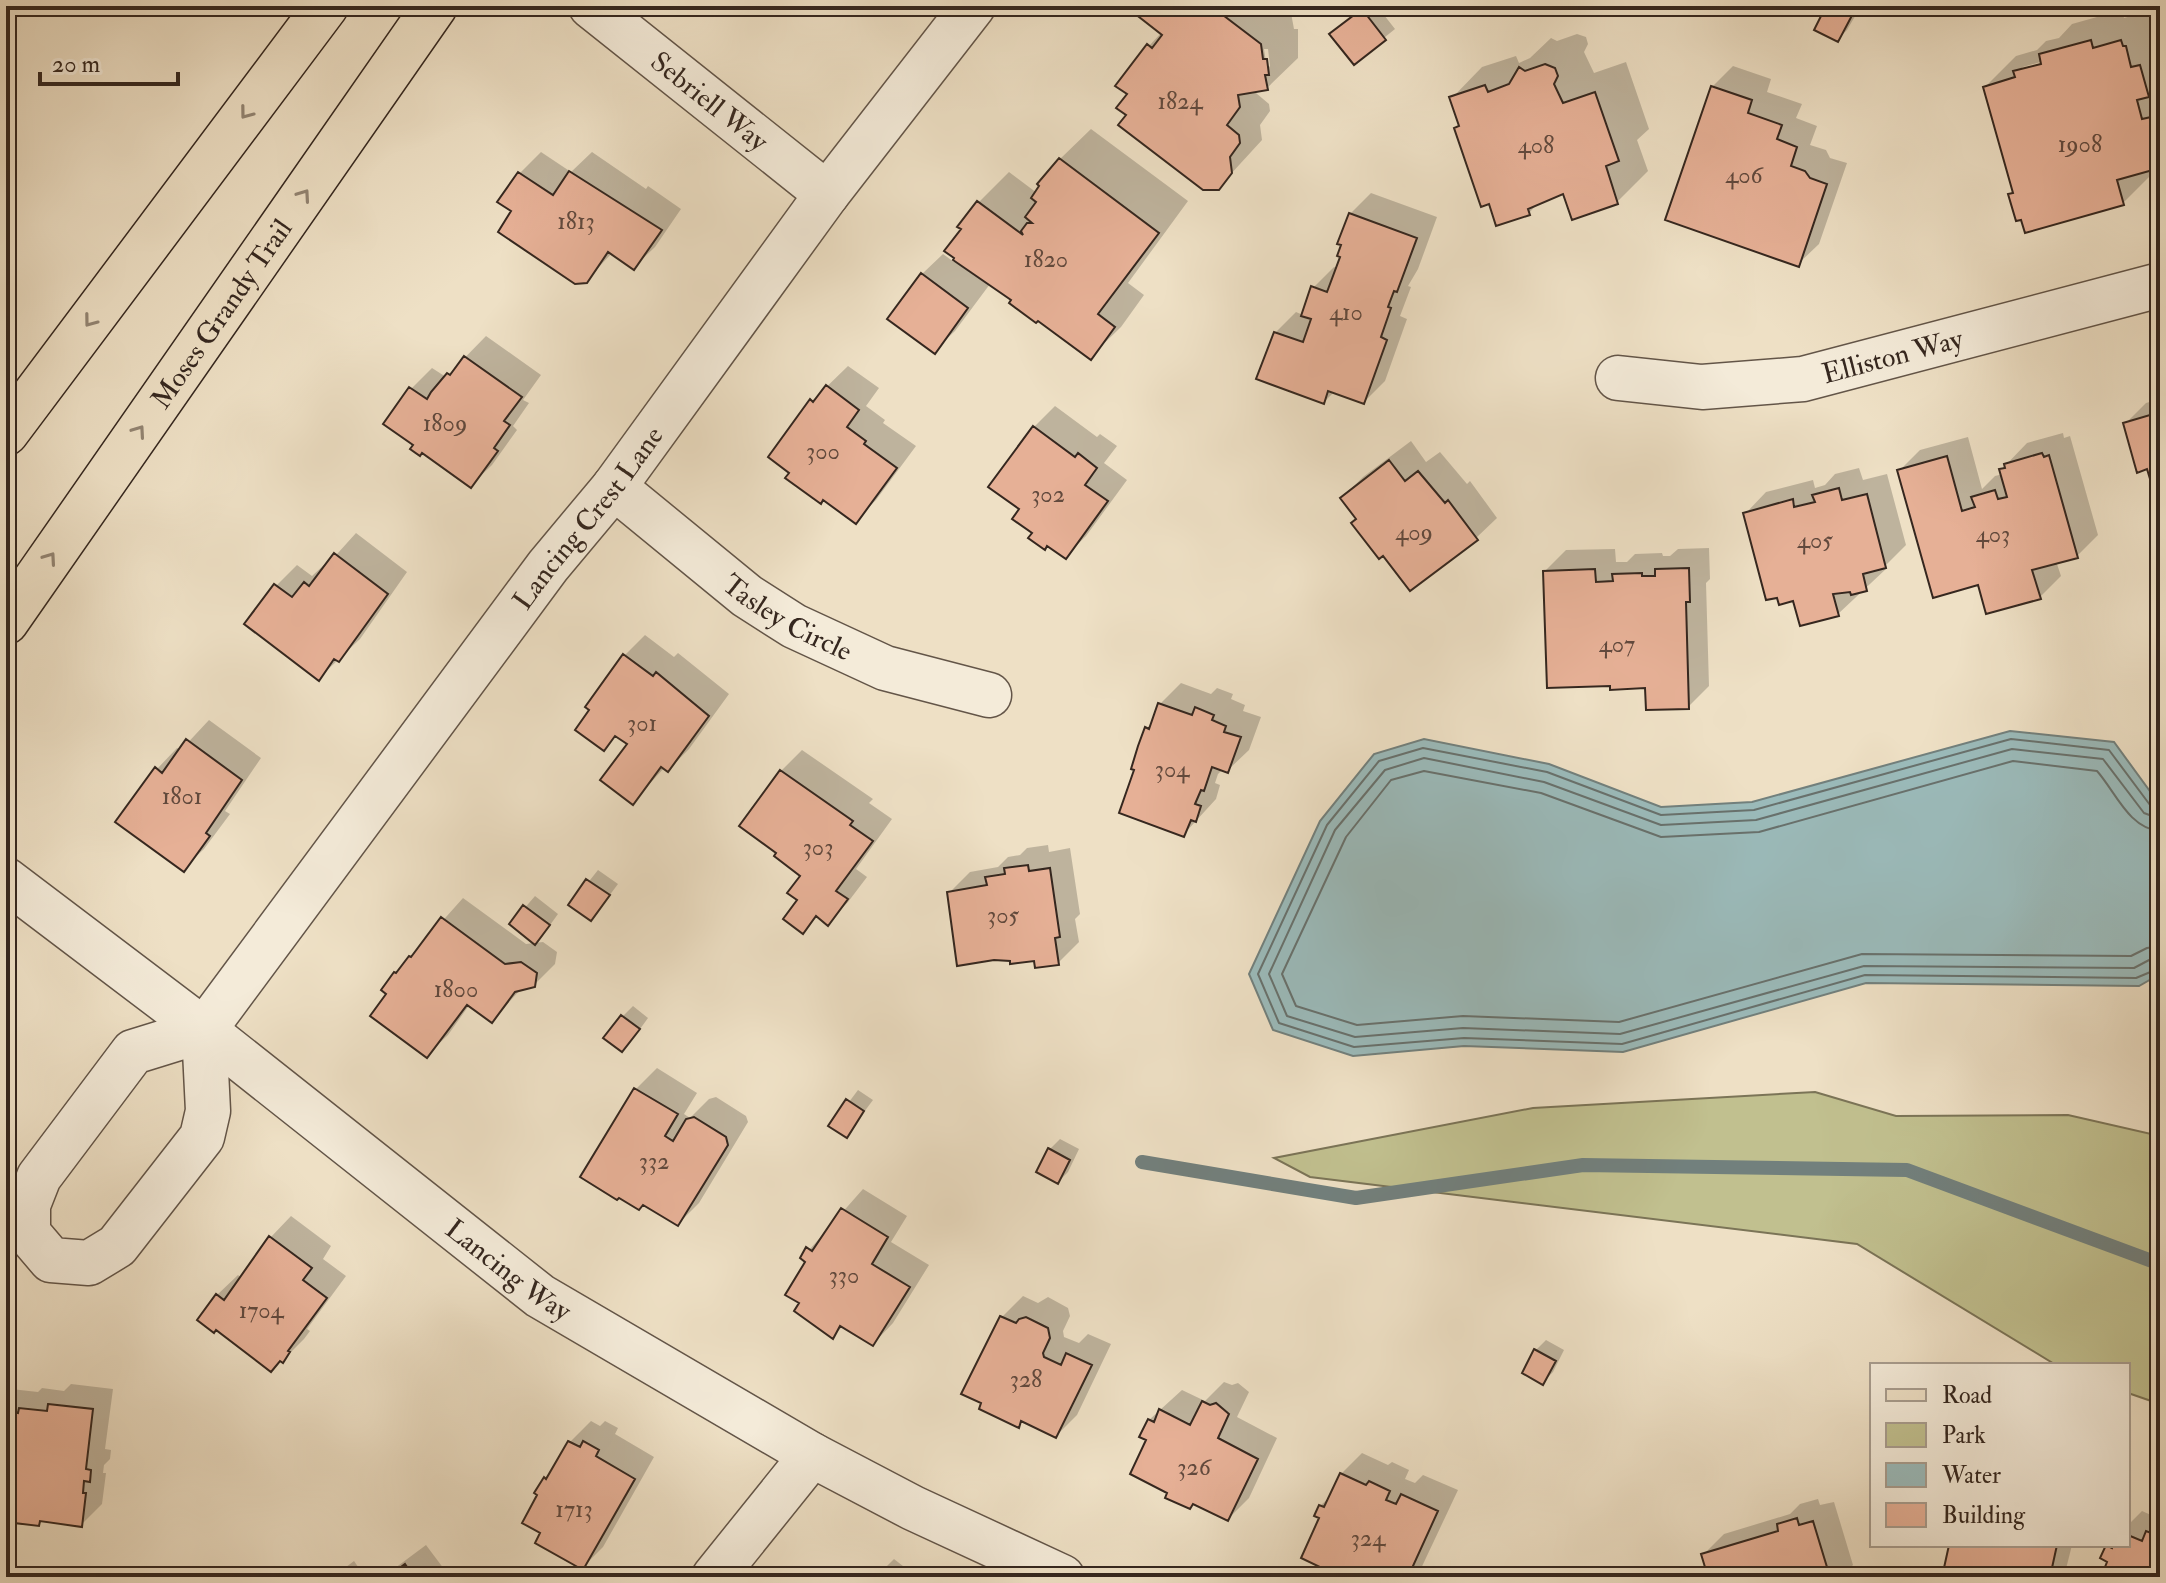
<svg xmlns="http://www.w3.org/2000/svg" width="2166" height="1583" font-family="'IM FELL Double Pica',serif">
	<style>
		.green { fill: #c1c08f; stroke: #7b7457; stroke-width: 2 }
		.water { fill: #9bbbbb; stroke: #72807d; stroke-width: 2 }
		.shadow { fill: #0003; fill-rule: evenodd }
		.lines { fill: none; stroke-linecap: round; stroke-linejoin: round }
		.shore { stroke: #68716d; stroke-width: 2 }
		.stream { stroke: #72807d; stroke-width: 14 }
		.building { fill: #e6b096; stroke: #35271f; stroke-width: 2 }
		.minor-casing { stroke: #635548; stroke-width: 47 }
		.major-casing { stroke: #35271f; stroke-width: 47 }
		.minor { stroke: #f4ebd9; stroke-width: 44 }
		.major { stroke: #eee0c5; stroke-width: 44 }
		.oneway { stroke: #928472 }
		.labels { text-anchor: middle; stroke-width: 6; stroke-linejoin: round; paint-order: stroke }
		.number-label { font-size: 24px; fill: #61493d }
		.street-label { font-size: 28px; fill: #35271f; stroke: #f4ebd9 }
	</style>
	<rect width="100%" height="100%" fill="#eee0c5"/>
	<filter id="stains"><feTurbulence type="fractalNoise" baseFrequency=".0025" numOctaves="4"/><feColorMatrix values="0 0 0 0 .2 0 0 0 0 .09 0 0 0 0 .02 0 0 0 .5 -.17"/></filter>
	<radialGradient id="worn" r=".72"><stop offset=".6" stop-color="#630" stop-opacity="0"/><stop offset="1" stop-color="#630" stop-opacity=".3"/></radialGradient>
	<path class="green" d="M1815,1092L1896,1116L2068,1115L2160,1136V1404L2128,1393V1365H2056L1857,1244L1310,1177L1274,1158L1533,1108Z"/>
	<path class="water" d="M2010,731L2114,742L2160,805V974L2139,986L1866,983L1623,1052L1464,1046L1353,1056L1273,1030L1249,974L1320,821L1374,754L1424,739L1549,764L1661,807L1752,802Z"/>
	<path class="shadow" d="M1128,6H1281L1291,13L1294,29H1298V58L1267,88L1256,93L1269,104L1270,111L1260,125L1262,140L1218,188L1129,115L1130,94L1149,46L1162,32ZM1264,49H1268L1270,66L1267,69Z
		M1365,6H1377L1395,29L1354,62L1332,34Z
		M1828,6H1861L1847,30L1837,40Z
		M2122,10L2124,18L2152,10L2160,30V166L2153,168L2154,172L2123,203L2010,194L2014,190L1985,87L2016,56L2037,50L2046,41L2059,38L2072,24ZM2051,59L2052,63L2017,72L2023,67Z
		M1577,34L1586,37L1588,44L1584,52L1594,73L1626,62L1649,129L1637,140L1648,171L1617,202L1564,191L1540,201L1529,213L1490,202L1456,128L1460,124L1452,98L1482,67L1516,56L1519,63L1530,58L1551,38L1557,41Z
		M1733,66L1771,79L1767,92L1802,104L1796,118L1817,126L1810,145L1826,150L1830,158L1847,163L1819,244L1798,264L1712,87Z
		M1091,129L1188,201L1128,283L1144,295L1121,327L1090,357L990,284L955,331L934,351L922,274L943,254L954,262L978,203L1009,172L1037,193L1060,159Z
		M541,152L571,172L592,152L646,189L648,186L681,209L655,247L634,267L612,253L586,281L514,211L500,201L520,173Z
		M6,193L17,194L13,221L6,228Z
		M1371,193L1437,217L1418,269L1408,286L1411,287L1400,316L1407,319L1385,381L1364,402L1335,391L1324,402L1275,333L1296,312L1303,315L1313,288L1334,267L1338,268L1350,214Z
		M486,336L541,375L523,400L529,403L513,426L517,430L492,465L471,485L415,445L411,389L432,368L446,377Z
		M848,366L879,388L866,406L885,420L883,423L916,446L876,500L855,521L771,457L812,401Z
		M2160,399V505L2149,467L2125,424L2146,403Z
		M1055,406L1097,437L1100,434L1117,446L1104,463L1127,480L1086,536L1065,557L1034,533L1022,509L1034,427Z
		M2063,433L2064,438L2070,436L2098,535L2077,556L2056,561L2061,576L2040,597L1979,582L1899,471L1920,450L1968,437L1982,489L1995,476L2003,474L2001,470L2027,443Z
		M1411,441L1426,462L1440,452L1467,484L1470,481L1497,518L1476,538L1384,553L1342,498L1363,477Z
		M1859,468L1863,480L1887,474L1906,545L1886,565L1887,568L1838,614L1794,599L1746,513L1766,492L1813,480L1815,488L1825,485L1835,474Z
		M356,533L407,572L360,639L319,678L276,586L297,565L312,576L326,563L328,564Z
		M1709,548L1710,579L1706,583L1709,686L1688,707L1647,686L1545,571L1566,550L1615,549L1616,562H1627L1635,554L1662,553L1663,556H1670L1678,549Z
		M645,635L674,657L678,653L729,694L689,749L668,770L665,767L633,802L630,744L617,735L603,748L624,656Z
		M1181,683L1211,694L1217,688L1233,694L1231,699L1245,705L1243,711L1261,717L1249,750L1228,770L1223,769L1218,774L1215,783L1220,785L1216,799L1184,834L1136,769L1146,729L1154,721L1160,704Z
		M209,720L261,758L225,811L230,814L204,849L183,869L157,769L177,748L181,750Z
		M802,750L873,799L869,803L892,819L856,869L867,877L848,902L828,923L818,916L802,931L800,900L803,875L781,771Z
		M1048,845L1049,852L1070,848L1080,914L1075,919L1079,942L1058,963L1036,958L949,893L970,872L998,867L1008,857L1020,855L1027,848Z
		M598,870L618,884L600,908L571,904Z
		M535,896L558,914L545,932L511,924Z
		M463,898L526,944L543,942L557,952L555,964L534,985L521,989L492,1021L470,1004L448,1035L427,1055L388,993L396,973Z
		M633,1006L648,1018L632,1040L623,1016Z
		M657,1068L697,1093L684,1114L690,1118L709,1099L716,1097L746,1116L748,1122L699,1203L678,1224L644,1203L582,1176L636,1089Z
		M858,1090L873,1100L846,1136L831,1126Z
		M1060,1139L1079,1149L1068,1172L1058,1182L1050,1149Z
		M863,1189L907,1216L891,1242L929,1265L893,1323L873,1344L843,1326L833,1336L801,1302L808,1262L802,1258Z
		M291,1216L331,1246L323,1259L346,1276L307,1329L310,1331L304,1339L283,1360L217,1295L238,1275L242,1278L271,1237Z
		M1023,1296L1038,1303L1048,1297L1068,1308L1070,1316L1063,1331L1064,1337L1079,1343L1088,1334L1111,1344L1077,1415L1056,1436L1023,1420L1018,1425L984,1402L963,1393L1002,1317Z
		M1546,1340L1564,1350L1553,1372L1543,1382L1536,1350Z
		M1224,1382L1232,1385L1238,1383L1249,1392L1237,1417L1277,1438L1249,1498L1228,1519L1170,1492L1148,1439L1149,1420L1182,1390L1205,1401Z
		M71,1384L113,1389L105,1449L111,1450L110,1459L104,1465L103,1473H106L102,1504L82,1524L43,1520L39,1524L6,1520V1394L11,1389L38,1392L42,1388L64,1391Z
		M591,1421L600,1426L605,1421L618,1428L615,1434L654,1457L603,1547L582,1568L543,1533L545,1478L554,1470L570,1442Z
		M1362,1453L1388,1465L1392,1462L1409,1470L1405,1479L1415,1483L1423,1475L1458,1490L1417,1577H1332L1320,1506L1333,1494L1341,1474Z
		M1818,1499L1820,1505L1834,1502L1853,1565L1841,1577H1710L1703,1555L1724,1534L1790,1514L1800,1504Z
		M2142,1511L2160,1519V1577H2103L2110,1561L2107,1547L2128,1545V1525Z
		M426,1545L450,1577H383Z
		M1951,1545H2072L2064,1577H1944Z
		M894,1559L917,1577H876Z
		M354,1561L365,1577H333Z
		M1535,1569L1567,1577H1527Z"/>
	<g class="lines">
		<path class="shore" d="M2160,808L2150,805L2109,750L2011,739L1754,810L1661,815L1547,772L1423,748L1379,761L1327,825L1258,974L1279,1023L1354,1047L1464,1038L1622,1044L1865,975L2136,978L2160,968
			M2160,819L2144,813L2103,759L2012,749L1756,820L1661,825L1544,782L1424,758L1385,770L1335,830L1269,974L1287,1016L1355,1037L1463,1028L1620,1034L1864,966L2134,968L2151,959L2160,958
			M2160,831C2129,829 2115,791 2097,771L2013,761L1759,832L1661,837L1541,793L1424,771L1391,780L1346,837L1282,974L1296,1006L1357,1025L1463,1016L1619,1022L1862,954L2131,956L2147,948L2160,946"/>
		<path class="stream" d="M1142,1162L1356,1198L1583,1165L1907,1170L2160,1264"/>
	</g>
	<path class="building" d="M787,6H807L800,15Z
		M1125,6H1211L1261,44L1263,59H1267L1269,75H1265L1268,90L1238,95L1240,107L1227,125L1239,135L1240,143L1230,157L1232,173L1219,190H1203L1118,125L1126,115L1116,108L1127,94L1115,86L1147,44L1152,48L1162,35Z
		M1826,6H1857L1838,42L1814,30Z
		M1362,9L1386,40L1354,65L1329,34Z
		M2091,40L2093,48L2121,40L2123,46H2126L2131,67L2140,65L2149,97L2137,100L2142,119L2160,115V168L2117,180L2124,205L2025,233L2021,220L2016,221L2008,194L2013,193L1983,87L2015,77L2013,71L2041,64L2039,54Z
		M1545,64L1555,68L1558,76L1554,84L1563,103L1595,92L1619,161L1606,166L1618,204L1572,220L1563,194L1528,209L1530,215L1496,226L1489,204L1481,207L1454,128L1459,126L1449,97L1485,85L1488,92L1509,84L1519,67L1525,71Z
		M1711,86L1752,100L1748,113L1782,125L1777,139L1797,147L1791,166L1805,171L1810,178L1827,184L1799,267L1665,220Z
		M1059,158L1159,233L1098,314L1115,327L1091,360L1038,321L1036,323L1009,303L1011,300L953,260L954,258L944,251L961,229L957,227L977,201L1023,235L1021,231L1027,223H1032L1025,217L1036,202L1031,198L1039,186L1037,184Z
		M569,171L662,230L634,270L608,252L587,283L575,284L498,232L511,211L497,202L518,172L553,195Z
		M1349,213L1417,238L1397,292L1394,291L1388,307L1391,308L1381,337L1387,340L1364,404L1328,391L1324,404L1256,379L1274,332L1303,342L1311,319L1301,316L1311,286L1327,292L1340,257L1337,256L1341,245L1337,244Z
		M921,273L968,308L935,354L887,319Z
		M464,356L522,397L504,421L510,425L494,448L498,451L471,488L422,453L420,456L410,449L413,445L383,424L409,387L427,399L431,392L447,373L450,375Z
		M826,385L859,410L847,427L866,441L864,444L897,468L856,524L823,500L821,504L785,478L789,473L768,457L810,399L813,402Z
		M2160,412V512L2147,469L2137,473L2123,423Z
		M1033,426L1075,457L1078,453L1097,468L1085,485L1108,501L1066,559L1047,546L1045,550L1028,538L1032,533L1012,519L1019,509L988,487Z
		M2042,453L2044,457L2049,455L2078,558L2032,570L2041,599L1986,614L1978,585L1933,598L1897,470L1947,456L1962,511L1975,507L1971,497L1995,490L1998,499L2007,497L1999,469L2005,468L2004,464Z
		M1389,460L1405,481L1418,471L1445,503L1448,500L1478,540L1410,591L1383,556L1379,559L1351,523L1356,519L1340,498Z
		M1839,488L1842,500L1867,494L1886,568L1863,574L1867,591L1851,595L1850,592L1833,594L1839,616L1800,626L1793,601L1779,605L1777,598L1766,600L1743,513L1793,499L1794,507L1815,502L1812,495Z
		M334,553L388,594L339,662L334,659L319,681L244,624L274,584L292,597L304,582L309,586Z
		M1689,568L1690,602H1686L1689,709L1646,710L1645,688L1610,690V686L1547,688L1543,571L1595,569L1596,582L1613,581L1612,574L1642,573V576H1655V569Z
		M623,654L653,676L656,672L709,716L668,772L661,767L633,805L600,780L627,744L615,736L604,751L575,730L589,710L585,707Z
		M1158,703L1192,715L1195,707L1214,715L1212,720L1226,726L1224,732L1241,737L1228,773L1212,767L1204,791L1201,790L1195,804L1201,806L1196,822L1191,820L1184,837L1119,813L1134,770L1131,769L1138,746L1145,727L1149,729Z
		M186,739L242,780L206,833L210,836L184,872L115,822L155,767L162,773Z
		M780,770L853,821L850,825L873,841L836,891L848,899L828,926L816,916L803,934L783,919L797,900L787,893L800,876L774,856L776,853L739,826Z
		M1028,865L1029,871L1050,868L1060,937L1055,938L1059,965L1035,968L1034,961L1010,964V961L994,960L957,966L947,892L987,885L985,877L1005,874L1004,868Z
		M586,879L610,895L591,921L568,905Z
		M523,905L550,925L535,945L509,924Z
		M441,917L505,964L521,962L537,973L535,987L515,992L492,1023L467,1005L427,1058L370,1016L386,994L381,990L394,972L396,973L409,956L411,957Z
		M621,1015L640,1029L622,1052L603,1038Z
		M634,1088L678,1114L665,1136L673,1141L686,1119L694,1117L726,1137L728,1145L678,1226L643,1205L639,1210L619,1198L617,1200L580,1177Z
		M846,1099L864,1111L847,1138L828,1126Z
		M1048,1148L1070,1160L1058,1184L1036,1172Z
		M841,1208L888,1237L872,1264L910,1287L873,1346L840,1326L833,1339L794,1311L799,1303L785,1295L805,1262L800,1258L806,1247L812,1251Z
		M269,1236L312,1268L303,1280L327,1298L288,1351L290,1352L283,1363L280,1361L271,1372L216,1330L214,1333L197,1320L216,1294L224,1300Z
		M1000,1316L1016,1323L1019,1319L1026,1317L1048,1328L1050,1338L1043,1353L1044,1357L1061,1365L1066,1353L1092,1365L1056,1438L1021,1421L1019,1428L979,1409L981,1403L961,1394Z
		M1534,1349L1556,1361L1543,1385L1522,1373Z
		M1202,1401L1210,1405L1216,1403L1229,1414L1218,1438L1258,1459L1228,1521L1193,1504L1190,1509L1165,1498L1167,1493L1130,1474L1146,1440L1139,1437L1148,1419L1154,1422L1159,1409L1190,1425Z
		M48,1404L93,1409L86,1469L91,1470L90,1482L84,1481L83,1493H86L82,1527L40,1521L39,1526L6,1522V1411L18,1413L19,1408L47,1411Z
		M568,1441L580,1447L583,1441L599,1450L596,1456L635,1479L583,1570L535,1543L540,1533L522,1523L537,1495L534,1493L544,1477L546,1479Z
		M1340,1473L1366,1485L1369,1481L1390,1491L1386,1500L1396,1504L1401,1494L1438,1511L1408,1577H1327L1318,1573L1320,1567L1301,1558L1319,1518L1314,1516L1319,1505L1324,1507Z
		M1797,1518L1799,1525L1813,1521L1830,1577H1708L1701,1554L1778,1531L1777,1524Z
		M2158,1518L2160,1519V1577H2101L2107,1562L2100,1558L2106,1545L2112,1548L2113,1545H2128V1535L2142,1541L2146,1531L2151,1533Z
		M1949,1545H2057L2050,1577H1942Z
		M405,1564L414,1577H388Z"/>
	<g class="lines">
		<defs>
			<g id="minor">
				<path id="s1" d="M591,6L827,194"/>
				<path id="s2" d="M1618,378L1702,387L1803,379L2160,285"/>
				<path id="s3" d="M614,487L747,596L794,626L885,668L989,695"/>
				<path id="s4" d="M6,880L204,1030L540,1296L812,1455L913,1508L1062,1577"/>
				<path id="s5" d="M204,1030L548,566L614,487L827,194L973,6"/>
				<path d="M204,1030L208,1111L202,1137L117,1246L89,1263L51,1260L28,1233V1205L39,1177L133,1052Z"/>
				<path d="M714,1577L812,1455"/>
			</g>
			<g id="major">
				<path d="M6,433L326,6"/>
				<path id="s6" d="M6,622L435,6"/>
			</g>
		</defs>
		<use href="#minor" class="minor-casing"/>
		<use href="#major" class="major-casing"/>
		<use href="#minor" class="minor"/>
		<use href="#major" class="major"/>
	</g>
	<defs><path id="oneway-chevron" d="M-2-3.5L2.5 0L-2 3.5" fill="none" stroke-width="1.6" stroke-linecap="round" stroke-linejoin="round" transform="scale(2)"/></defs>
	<g class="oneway">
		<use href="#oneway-chevron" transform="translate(246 113) rotate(127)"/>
		<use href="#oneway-chevron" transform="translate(304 195) rotate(-55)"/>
		<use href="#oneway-chevron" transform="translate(90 321) rotate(127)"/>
		<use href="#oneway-chevron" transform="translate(139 431) rotate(-55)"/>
		<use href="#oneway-chevron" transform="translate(50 558) rotate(-55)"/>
	</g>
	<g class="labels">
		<g class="number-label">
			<text x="1180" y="109">1824</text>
			<text x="2080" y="152">1908</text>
			<text x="1536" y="153">408</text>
			<text x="1744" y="183">406</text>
			<text x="576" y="229">1813</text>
			<text x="1046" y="267">1820</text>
			<text x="1346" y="320">410</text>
			<text x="445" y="431">1809</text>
			<text x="823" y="459">300</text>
			<text x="1048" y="502">302</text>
			<text x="1414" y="540">409</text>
			<text x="1993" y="542">403</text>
			<text x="1815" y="548">405</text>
			<text x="1617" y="652">407</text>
			<text x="642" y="731">301</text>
			<text x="1172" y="777">304</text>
			<text x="182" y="804">1801</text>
			<text x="818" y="855">303</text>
			<text x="1003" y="923">305</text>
			<text x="456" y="997">1800</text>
			<text x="654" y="1169">332</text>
			<text x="844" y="1283">330</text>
			<text x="261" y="1318">1704</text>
			<text x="1026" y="1387">328</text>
			<text x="1194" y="1475">326</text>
			<text x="574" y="1517">1713</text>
			<text x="1368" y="1546">324</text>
		</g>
		<g class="street-label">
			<text dy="10" stroke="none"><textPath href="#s1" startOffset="152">Sebriell Way</textPath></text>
			<text dy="10" stroke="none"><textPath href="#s6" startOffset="376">Moses Grandy Trail</textPath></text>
			<text dy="10" stroke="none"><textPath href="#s2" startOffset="278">Elliston Way</textPath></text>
			<text dy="10" stroke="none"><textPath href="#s5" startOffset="640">Lancing Crest Lane</textPath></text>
			<text dy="10" stroke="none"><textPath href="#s3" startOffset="218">Tasley Circle</textPath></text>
			<text dy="10" stroke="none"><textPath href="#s4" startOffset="636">Lancing Way</textPath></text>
		</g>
	</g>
	<rect width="2166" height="1583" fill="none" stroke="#eee0c5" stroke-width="32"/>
	<rect x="8" y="8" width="2150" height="1567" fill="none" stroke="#35271f" stroke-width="4"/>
	<rect x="16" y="16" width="2134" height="1551" fill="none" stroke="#35271f" stroke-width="2"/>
	<rect x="1870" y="1363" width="260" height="184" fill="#f4ebd9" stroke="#a89d8f" stroke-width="2"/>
	<rect x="1886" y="1389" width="40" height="12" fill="#eee0c5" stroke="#a89d8f" stroke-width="2"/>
	<text x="1942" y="1403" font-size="24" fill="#35271f">Road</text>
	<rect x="1886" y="1423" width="40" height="24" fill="#c1c08f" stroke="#a89d8f" stroke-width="2"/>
	<text x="1942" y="1443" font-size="24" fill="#35271f">Park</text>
	<rect x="1886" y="1463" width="40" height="24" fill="#9bbbbb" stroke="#a89d8f" stroke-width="2"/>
	<text x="1942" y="1483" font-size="24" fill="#35271f">Water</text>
	<rect x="1886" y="1503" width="40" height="24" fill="#e6b096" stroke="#a89d8f" stroke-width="2"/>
	<text x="1942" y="1523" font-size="24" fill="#35271f">Building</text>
	<path d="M40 72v12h138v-12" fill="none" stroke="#35271f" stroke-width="4"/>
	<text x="52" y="72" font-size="24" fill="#35271f" stroke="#f4ebd9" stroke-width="6" paint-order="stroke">20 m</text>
	<rect width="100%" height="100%" filter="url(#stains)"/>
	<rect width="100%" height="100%" fill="url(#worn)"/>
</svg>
